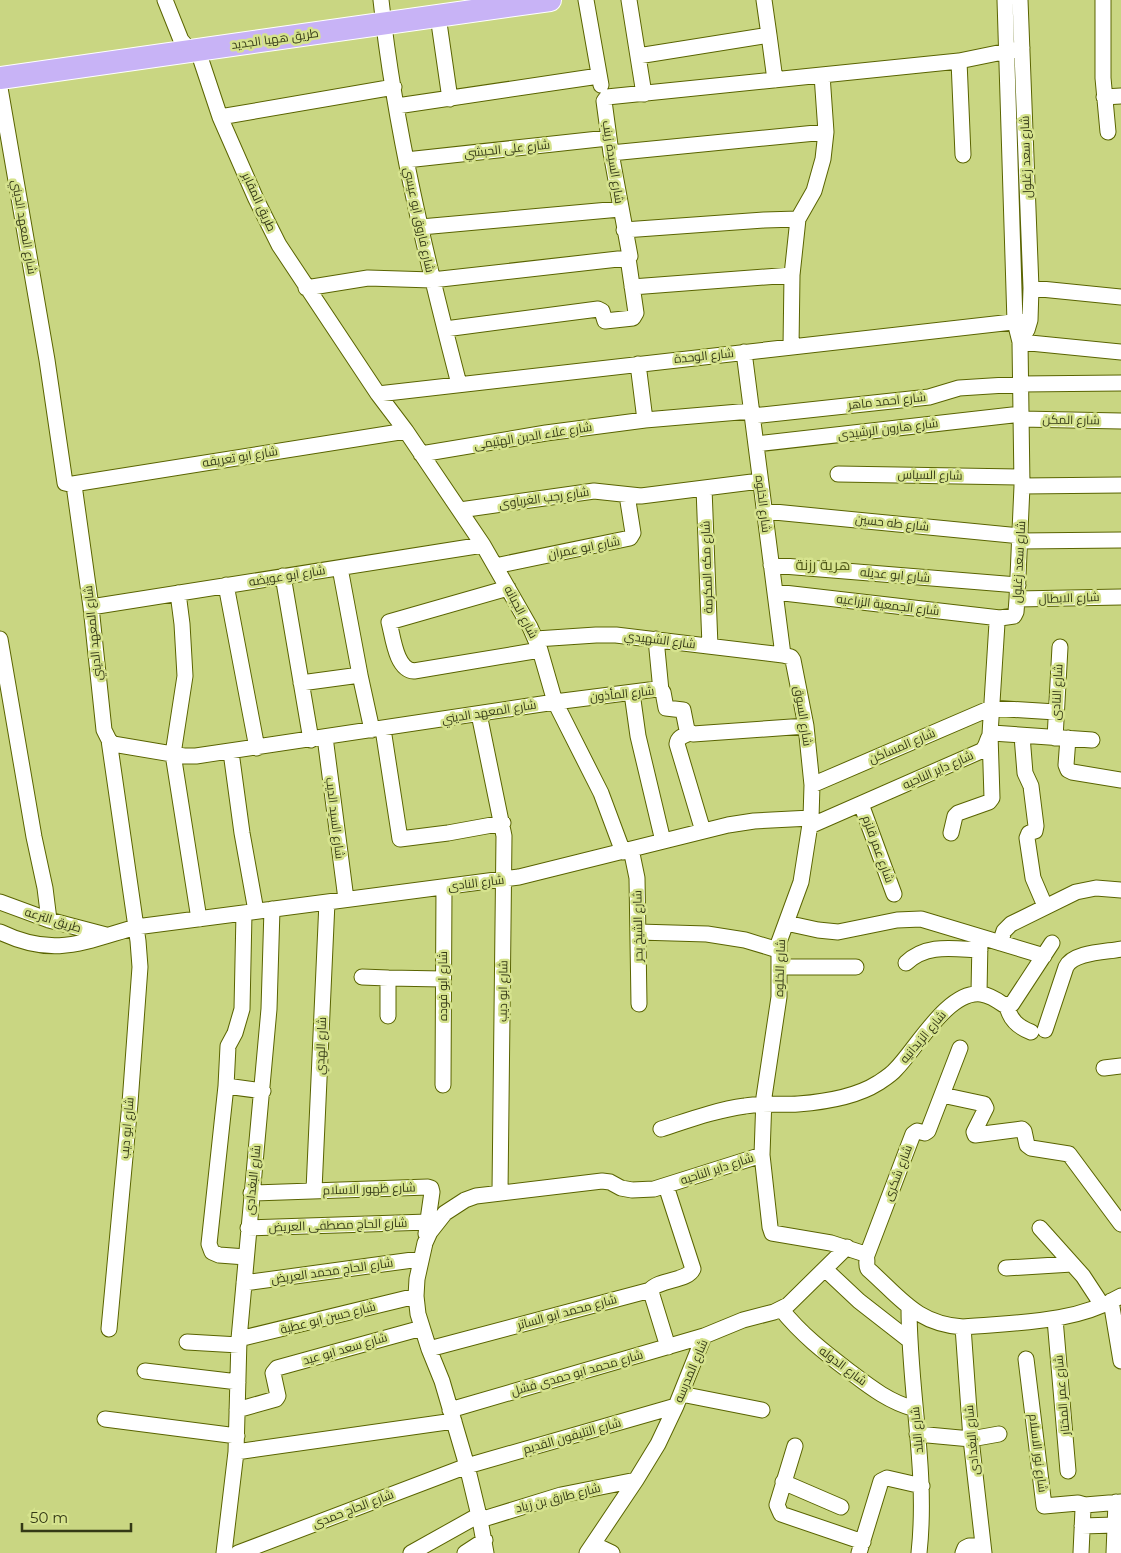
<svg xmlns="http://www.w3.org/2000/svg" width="1121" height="1553" font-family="Montserrat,Cairo,sans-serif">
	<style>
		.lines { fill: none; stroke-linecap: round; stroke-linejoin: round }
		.minor-casing { stroke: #5a6401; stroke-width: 17 }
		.primary-casing { stroke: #fff; stroke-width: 24 }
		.minor { stroke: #fff; stroke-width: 15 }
		.primary { stroke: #c8b3f6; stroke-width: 22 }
		.labels { text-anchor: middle; stroke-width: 5; stroke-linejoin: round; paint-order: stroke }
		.street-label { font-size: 12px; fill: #343916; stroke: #d6e38e }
		.quarter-label { font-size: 15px; fill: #525a19; stroke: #d6e38e }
	</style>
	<rect width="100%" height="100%" fill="#c9d682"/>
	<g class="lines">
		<defs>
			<path id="minor" d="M165,0L181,40L188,48L200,57L220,117L256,199L279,245L378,394L406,431L483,545L530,627L540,650L555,702L601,793L623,852
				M381,0C395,130 426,257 459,384
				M586,0L601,85
				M629,0L644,94
				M1020,0L1031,288L1030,320L1027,330
				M1103,0V78L1108,132
				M438,16L450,99
				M769,35L775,80
				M638,56L769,35L764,0
				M959,61L963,155
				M0,88L47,360L65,483L74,485L91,607L104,730L109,740L113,744L184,756H196L555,702L657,689L663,692L666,708L683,710L687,730L693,734L806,726
				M1104,97L1121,96
				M397,106L599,76
				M220,117L394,87
				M611,153L826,132
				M406,160L608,138
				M421,227L620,209
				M624,230L764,220L798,219
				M632,287L792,275
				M306,288L368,278L432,280L627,258L630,256L611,153L604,101L607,97L959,61L1022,48
				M1031,288L1121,297
				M445,329L598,309L602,311L605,321L633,318L636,313L628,258
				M1020,342L1121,352
				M791,347L792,275L798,219L814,191L823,159L826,132L822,75
				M744,352L783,655
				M638,364L645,420
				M378,394L1030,320
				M752,416L929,397L959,388L1021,384L1121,383
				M1021,419L1121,421
				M756,444L1021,414
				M421,454L546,433L645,420L751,411
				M838,474L1022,477
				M73,484L406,431
				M1022,486L1121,485
				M704,488L710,646
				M460,510L594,491L641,496L760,481
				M764,511L1020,536
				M1020,541L1121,540
				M771,565L1018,585
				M495,566L630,538L633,533L627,495
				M340,568L360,675
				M283,576L311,740
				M226,585L257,748
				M508,588L389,622C393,637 396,670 414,671L540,650
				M775,592L1000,618
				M178,593L182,624L185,676L173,754L199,919
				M1017,599L1121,597
				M91,607L483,545
				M0,639L34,837L45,888L49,920
				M536,639L596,635H616L783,655L791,657L793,660L806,726L812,785L811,818L801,882L779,942V997L764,1097L762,1155
				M656,639L661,691
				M301,683L360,675L372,730
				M632,693L638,736L663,841
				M479,714L504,836L500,1192
				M383,729L400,839L448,833L503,823
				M690,733C683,736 678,737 677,744L703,831
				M1022,736L1025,773L1031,786L1036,826L1035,831L1029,833L1027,838L1033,878L1045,906
				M325,737L346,899
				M1055,738L1060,647
				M1068,738L1066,765L1068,770L1072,772L1121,780
				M109,740L138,941L140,967L130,1103L109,1329
				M231,752L242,833L256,911
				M812,785L991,708L1056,712
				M861,804L894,894
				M810,826L981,751C988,747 986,738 992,733L1092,740
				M951,833L955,816L958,813L989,802L992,798L990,734L997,623L1000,618L1014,616L1016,612L1017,599L1022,486L1020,342L1015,322L1005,0
				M631,849L637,878L639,1004
				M0,902L49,920L106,935
				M244,913L242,1009L235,1033L228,1046L226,1086L263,1091
				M786,923L818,930L838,932L897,920L921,919L1044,956
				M0,932C54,958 83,942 136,927L519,877L728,825L754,821L811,818
				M638,932L707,934L745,940L778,950
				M1000,943L1004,931L1011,924L1076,892L1096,888L1121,890
				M906,963C927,943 954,949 980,950
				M779,967H856
				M362,977L388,978
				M979,993L980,940
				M1007,1006C1010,1020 1018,1027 1031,1032
				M388,1016V978L443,979
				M1045,1030L1066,967C1073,952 1106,952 1121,949
				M1104,1068L1121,1066
				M443,1085L444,887
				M226,1086L209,1244L212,1252L219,1255L246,1257
				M942,1095L984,1104L986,1108L974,1132L975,1135L1022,1129L1024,1131L1027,1145L1031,1148L1069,1154L1121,1224
				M661,1129C689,1120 716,1110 745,1106C762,1103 780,1105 798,1104C824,1102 856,1097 878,1083C884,1079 891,1075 896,1069C916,1049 948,990 981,994C989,995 997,1000 1004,1005L1012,1004L1052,943
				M314,1190L327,902
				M251,1193L428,1187L431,1188L432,1192L426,1234
				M248,1228L428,1222
				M1040,1228L1083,1276L1102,1305
				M867,1255L913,1134L917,1131L925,1133L928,1131L960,1048
				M1006,1268L1072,1264
				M826,1270L859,1301L909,1340
				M244,1283L420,1259
				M649,1291C660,1278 687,1282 693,1269L666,1186
				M1111,1301L1121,1361
				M909,1308C909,1390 928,1471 919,1553
				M781,1309C801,1334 824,1352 849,1371C870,1387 889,1402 915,1409
				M1055,1319L1068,1471
				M963,1327L971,1439L984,1553
				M239,1339L416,1296
				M187,1342L239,1345
				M429,1349L647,1291L652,1295L668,1347
				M1026,1359L1044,1506L1078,1503L1085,1505
				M145,1371L238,1382
				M681,1394L762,1410
				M237,1410L276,1399L278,1396L273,1373L277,1368L422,1328
				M450,1410L704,1336
				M105,1419L237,1436
				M917,1434L971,1439L999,1434
				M795,1446L777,1505L781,1514L863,1542
				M236,1452L454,1421
				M783,1482L841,1507
				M480,1520L561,1495L636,1480
				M1082,1526L1115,1525
				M593,1544L612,1553
				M224,1553L236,1452L239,1339L269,1009L272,909
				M238,1553L467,1466L676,1406
				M411,1553L479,1515
				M465,1553L485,1540
				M486,1553L480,1520L467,1466L442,1381L429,1349L418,1314L416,1296L417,1279L425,1243L430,1232L445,1213L465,1200L476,1196L602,1181L610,1182L621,1188L632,1190L654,1189L762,1155L770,1227L772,1233L831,1243L865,1254C869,1259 865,1264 868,1269C900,1297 916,1324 963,1327C1017,1322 1073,1324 1121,1296
				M587,1553L636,1480L658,1444L676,1406L704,1336L743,1320L774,1312L788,1305L847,1247
				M859,1553L881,1481L887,1478L922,1486
				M963,1553L965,1548L969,1546H983
				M1081,1553L1083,1509L1085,1505L1121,1502
				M1114,1553L1116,1502"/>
			<path id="primary" d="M0,78L550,0"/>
		</defs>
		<use href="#minor" class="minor-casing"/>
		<use href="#primary" class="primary-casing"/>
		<use href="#minor" class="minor"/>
		<use href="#primary" class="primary"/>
	</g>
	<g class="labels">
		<g class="street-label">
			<text transform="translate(275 39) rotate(-8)" y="4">طريق ههيا الجديد</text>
			<text transform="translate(507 149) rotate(-6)" y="4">شارع على الحبشي</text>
			<text transform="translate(1026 157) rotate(-92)" y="4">شارع سعد زغلول</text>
			<text transform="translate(613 162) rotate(81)" y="4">شارع السيدة زينب</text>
			<text transform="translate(259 202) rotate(65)" y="4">طريق المقابر</text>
			<text transform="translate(419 220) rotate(78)" y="4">شارع فاروق ابو عيسي</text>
			<text transform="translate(24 227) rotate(80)" y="4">شارع المعهد الديني</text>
			<text transform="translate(704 356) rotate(-6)" y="4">شارع الوحدة</text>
			<text transform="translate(887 401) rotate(-6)" y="4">شارع احمد ماهر</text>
			<text transform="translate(1071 420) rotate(1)" y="4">شارع المكن</text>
			<text transform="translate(888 429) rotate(-7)" y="4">شارع هارون الرشيدى</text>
			<text transform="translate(533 436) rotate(-9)" y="4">شارع علاء الدين الهتيمى</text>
			<text transform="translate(240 457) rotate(-9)" y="4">شارع ابو تعريفه</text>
			<text transform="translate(930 475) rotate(1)" y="4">شارع السياس</text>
			<text transform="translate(544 498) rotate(-8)" y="4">شارع رجب الغرباوى</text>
			<text transform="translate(763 504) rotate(83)" y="4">شارع الخلوه</text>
			<text transform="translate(892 523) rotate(6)" y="4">شارع طه حسين</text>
			<text transform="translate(584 548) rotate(-11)" y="4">شارع ابو عمران</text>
			<text transform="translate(1019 562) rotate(-87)" y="4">شارع سعد زغلول</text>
			<text transform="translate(707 567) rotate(-92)" y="4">شارع مكه المكرمة</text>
			<text transform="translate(895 575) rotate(5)" y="4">شارع ابو عديله</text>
			<text transform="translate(287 576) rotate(-9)" y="4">شارع ابو عويضه</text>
			<text transform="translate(1069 598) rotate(-2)" y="4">شارع الابطال</text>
			<text transform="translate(888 605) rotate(7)" y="4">شارع الجمعية الزراعيه</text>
			<text transform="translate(521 612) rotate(62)" y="4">شارع الجبانه</text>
			<text transform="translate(93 633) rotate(-96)" y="4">شارع المعهد الديني</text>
			<text transform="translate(660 640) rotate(7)" y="4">شارع الشهيدي</text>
			<text transform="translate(1057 692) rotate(-87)" y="4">شارع النادى</text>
			<text transform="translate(622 694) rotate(-6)" y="4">شارع المأذون</text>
			<text transform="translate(489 712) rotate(-9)" y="4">شارع المعهد الديني</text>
			<text transform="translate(803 716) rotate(81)" y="4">شارع السوق</text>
			<text transform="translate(902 746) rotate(-23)" y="4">شارع المساكن</text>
			<text transform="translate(938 770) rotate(-24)" y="4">شارع داير الناحيه</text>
			<text transform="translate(335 818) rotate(83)" y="4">شارع السيد الديب</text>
			<text transform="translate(878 849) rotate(70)" y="4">شارع عمر قلزم</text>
			<text transform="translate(476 883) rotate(-7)" y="4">شارع النادى</text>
			<text transform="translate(53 920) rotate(17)" y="4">طريق الترعه</text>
			<text transform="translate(638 926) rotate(-91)" y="4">شارع الشيخ بحر</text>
			<text transform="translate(780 968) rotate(-88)" y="4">شارع الخلوه</text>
			<text transform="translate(443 986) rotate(-90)" y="4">شارع ابو فوده</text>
			<text transform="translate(503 991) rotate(-89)" y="4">شارع ابو ديب</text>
			<text transform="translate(923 1037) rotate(-50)" y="4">شارع الزيدانيه</text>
			<text transform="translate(321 1046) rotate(-88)" y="4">شارع الهدي</text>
			<text transform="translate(127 1128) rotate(-85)" y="4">شارع ابو ديب</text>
			<text transform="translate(717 1169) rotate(-18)" y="4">شارع داير الناحيه</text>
			<text transform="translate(898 1173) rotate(-69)" y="4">شارع شكرى</text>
			<text transform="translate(253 1180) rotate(-84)" y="4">شارع البغدادى</text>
			<text transform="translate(369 1189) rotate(-2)" y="4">شارع ظهور الاسلام</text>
			<text transform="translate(338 1225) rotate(-2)" y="4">شارع الحاج مصطفى العريض</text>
			<text transform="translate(332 1271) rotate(-8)" y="4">شارع الحاج محمد العريض</text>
			<text transform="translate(567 1312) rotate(-15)" y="4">شارع محمد ابو الساتر</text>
			<text transform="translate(328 1318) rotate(-14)" y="4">شارع حسن ابو عطية</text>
			<text transform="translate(345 1349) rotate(-16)" y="4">شارع سعد ابو عيد</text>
			<text transform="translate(843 1366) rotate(37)" y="4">شارع الدوله</text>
			<text transform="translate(691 1371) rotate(-67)" y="4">شارع المدرسه</text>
			<text transform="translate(577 1373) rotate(-16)" y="4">شارع محمد ابو حمدى فشل</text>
			<text transform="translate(1062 1395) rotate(-95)" y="4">شارع عمر المختار</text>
			<text transform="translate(917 1430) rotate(-95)" y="4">شارع البلد</text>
			<text transform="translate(572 1436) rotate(-16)" y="4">شارع التليفون القديم</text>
			<text transform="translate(972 1440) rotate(-95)" y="4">شارع البغدادى</text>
			<text transform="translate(1038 1453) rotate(83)" y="4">شارع نور الاسلام</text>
			<text transform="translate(558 1498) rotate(-14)" y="4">شارع طارق بن زياد</text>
			<text transform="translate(353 1509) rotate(-21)" y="4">شارع الحاج حمدى</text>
		</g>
		<g class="quarter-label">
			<text x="823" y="570">هرية رزنة</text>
		</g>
	</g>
	<path d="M22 1523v8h109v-8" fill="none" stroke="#343916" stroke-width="2.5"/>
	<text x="30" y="1523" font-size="15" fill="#343916" stroke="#d6e38e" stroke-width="4" paint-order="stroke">50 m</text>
</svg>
